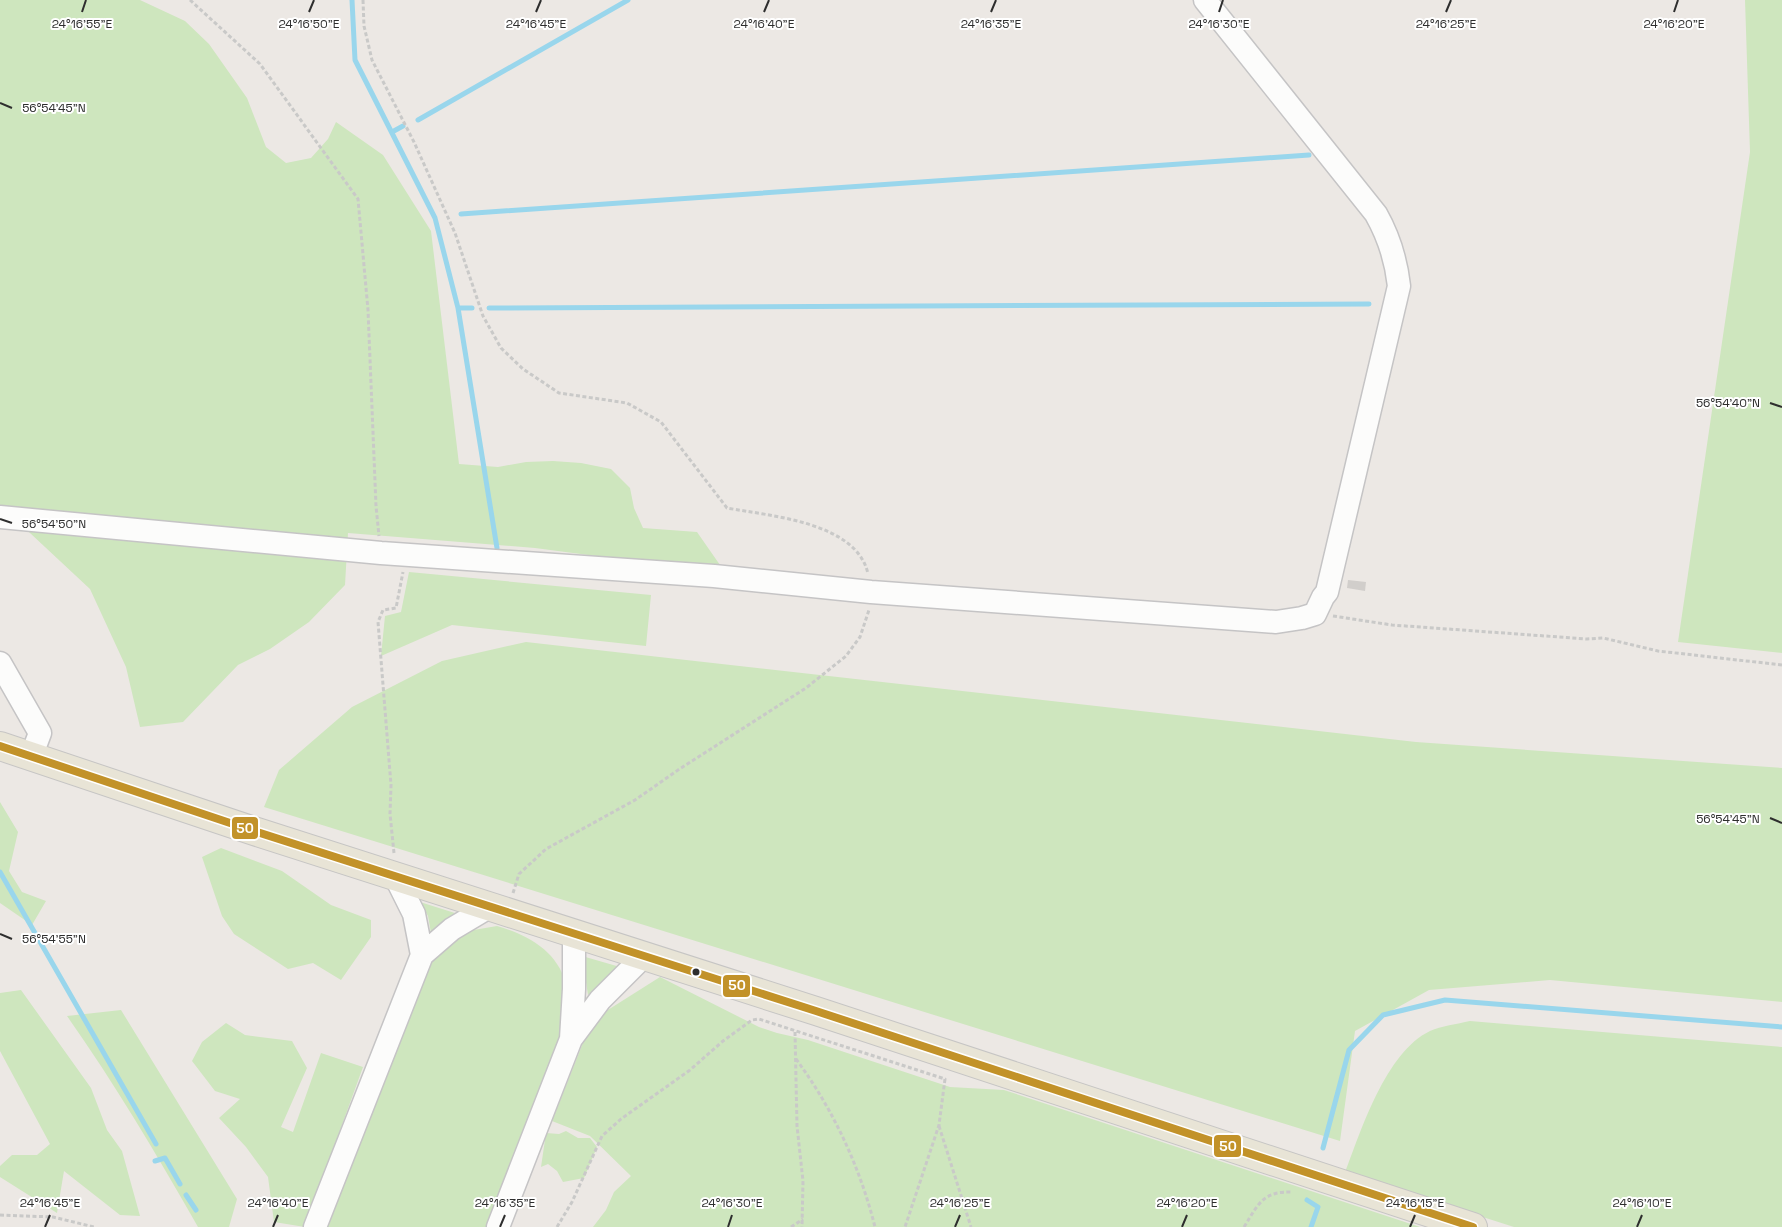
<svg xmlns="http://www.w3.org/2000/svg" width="1782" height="1227" font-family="'Space Grotesk',sans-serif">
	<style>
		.green { fill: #cee6be }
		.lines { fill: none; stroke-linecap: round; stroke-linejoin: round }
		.stream { stroke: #99d6ec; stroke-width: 5 }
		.building { fill: #d1cecb }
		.minor-casing { stroke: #c5c4c5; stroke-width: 25 }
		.major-casing { stroke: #c6c5c4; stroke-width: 30 }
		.path { stroke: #c9c9c8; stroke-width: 3; stroke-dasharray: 4 2.5; stroke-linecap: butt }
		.minor { stroke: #fcfcfb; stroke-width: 22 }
		.major { stroke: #e8e4d6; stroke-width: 28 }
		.bus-1-casing { stroke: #fff; stroke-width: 11 }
		.bus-1 { stroke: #c29229; stroke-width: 8 }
		.ticks { fill: none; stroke: #2e2e2e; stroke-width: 2 }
		.bus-dot { fill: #2e2e2e; stroke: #fff; stroke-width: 2 }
		.ticks-label { font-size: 12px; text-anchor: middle; fill: #2e2e2e; stroke: #fff; stroke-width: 4; stroke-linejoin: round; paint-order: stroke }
		.line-badge { stroke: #fff; stroke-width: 2 }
		.badge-label { font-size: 14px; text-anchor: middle; font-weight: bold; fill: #fff }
	</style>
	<rect width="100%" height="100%" fill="#ece8e4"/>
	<path class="green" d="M0,0H140L185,21L209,44L247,98L266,147L286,163L311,158L328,139L336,122L383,155L431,231L459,464L498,467L526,462L553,461L581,463L611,469L630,488L634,508L643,528L697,532L720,565L634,561L535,548L348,533L345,585L309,622L270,649L238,665L183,722L140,727L126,667L90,589L0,505Z
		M1745,0H1782V653L1678,642L1750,152Z
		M409,572L651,595L646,646L452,625L381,656L385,616L401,612Z
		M526,642L1416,742L1782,768V1002L1550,980L1429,990L1355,1031L1340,1141L264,807L279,770L352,707L442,661Z
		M0,802L18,832L9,871L22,892L46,901L32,925L0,903Z
		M221,848L282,871L331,905L371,920V937L341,980L313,963L288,969L234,934L222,916L202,857Z
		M420,902L458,914L431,933L428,916Z
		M497,926C527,935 557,950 566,984C568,993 567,1005 568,1015L488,1227H324L428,963L462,932Z
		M582,956L620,967L588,995Z
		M660,977L759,1027L777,1033L808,1040L950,1087L1004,1090L1420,1227H593L606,1210L614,1192L631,1176L590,1136L552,1121L592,1020Z
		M21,990L91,1088L107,1130L122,1151L140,1216L120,1215L64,1171L57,1213L0,1177V1166L12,1155H37L50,1144L0,1051V993Z
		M121,1010L237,1199L229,1227H198C157,1155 115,1084 67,1016Z
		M1470,1021L1782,1047V1227H1514L1345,1173C1361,1130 1386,1052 1430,1031C1441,1026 1457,1024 1470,1021Z
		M226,1023L245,1035L292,1041L307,1068L281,1127L293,1132L321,1053L363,1067L305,1227L274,1222L268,1177L246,1147L219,1118L240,1099L215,1091L192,1061L202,1042Z
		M566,1131L578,1138H590L597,1147L584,1178L563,1182L557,1171L548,1164L541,1167L546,1133L559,1134Z"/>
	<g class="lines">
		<path class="stream" d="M352,0L355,60L435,218L458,308L497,548
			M418,120L628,0
			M392,132L403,126
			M461,214L1309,155
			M458,308H472
			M489,308L1369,304
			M0,872L156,1144
			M1323,1148L1349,1050L1383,1015L1445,1000L1782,1027
			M155,1161L165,1158L180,1184
			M186,1195L196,1210
			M1307,1200L1318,1207L1311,1227"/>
	</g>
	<path class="building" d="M1348,580L1366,582L1365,591L1347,588Z"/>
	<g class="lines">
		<defs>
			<path id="minor" d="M0,517L381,553L714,576L871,592L1276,622L1302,618L1315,614L1323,597L1327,592L1399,286C1396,259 1389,237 1376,214L1205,0
				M0,663L40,733L31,757
				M395,876L414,914L422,955
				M571,1039L600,1000L643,957
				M315,1227L422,955L452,929L489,907
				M498,1227L571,1039L574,989V934"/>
			<path id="major" d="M0,746L254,831L816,1011L1473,1227"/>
		</defs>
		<use href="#minor" class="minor-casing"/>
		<use href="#major" class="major-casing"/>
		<path class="path" d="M190,0L260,64L358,199L368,310L376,506L379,536
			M363,0L364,26L372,60L414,142L455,233L483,316L501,348L523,369L559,393L627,403L661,422L727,508C770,516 857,522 868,574
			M1333,616L1392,625L1587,639L1603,638L1658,651L1782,665
			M394,853L390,814L391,785L378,622L383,610L396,608L403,572
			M513,893L519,874L546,849L635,800L681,768L806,688L846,656L860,637L869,610
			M795,1032L797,1126L803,1181L802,1227
			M796,1059C833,1109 860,1167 875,1227
			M939,1126L971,1227
			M0,1215L53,1217L94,1227
			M557,1227L572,1202L602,1136L621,1119L690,1070L723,1041L752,1020L759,1019L945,1079L939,1125L905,1227
			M791,1227L803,1219
			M1244,1227C1259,1203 1263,1191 1293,1192"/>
		<use href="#minor" class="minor"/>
		<use href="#major" class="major"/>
		<defs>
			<path id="bus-1" d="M0,746L254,831L816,1011L1473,1227"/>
		</defs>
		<use href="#bus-1" class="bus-1-casing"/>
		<use href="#bus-1" class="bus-1"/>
	</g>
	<path class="ticks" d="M82,12L86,0M309,12L314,0M536,12L541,0M764,12L769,0M991,12L996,0M1219,12L1223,0M1446,12L1451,0M1674,12L1678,0M0,103L12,108M1770,403L1782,407M0,519L12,523M1770,818L1782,823M0,934L12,939M45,1227L50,1215M273,1227L278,1215M500,1227L505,1215M728,1227L732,1215M955,1227L960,1215M1182,1227L1187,1215M1410,1227L1415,1215M1637,1227L1642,1215"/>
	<circle class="bus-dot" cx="696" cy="972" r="4.5"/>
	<g class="ticks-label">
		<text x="82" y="28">24°16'55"E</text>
		<text x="309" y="28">24°16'50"E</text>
		<text x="536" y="28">24°16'45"E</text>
		<text x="764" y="28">24°16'40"E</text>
		<text x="991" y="28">24°16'35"E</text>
		<text x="1219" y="28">24°16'30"E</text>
		<text x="1446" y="28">24°16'25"E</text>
		<text x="1674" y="28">24°16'20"E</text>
		<text x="54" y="112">56°54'45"N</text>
		<text x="1728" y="407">56°54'40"N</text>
		<text x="54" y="528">56°54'50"N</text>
		<text x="1728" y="823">56°54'45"N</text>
		<text x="54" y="943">56°54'55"N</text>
		<text x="50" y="1207">24°16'45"E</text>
		<text x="278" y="1207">24°16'40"E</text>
		<text x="505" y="1207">24°16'35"E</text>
		<text x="732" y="1207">24°16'30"E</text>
		<text x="960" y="1207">24°16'25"E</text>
		<text x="1187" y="1207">24°16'20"E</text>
		<text x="1415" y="1207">24°16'15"E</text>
		<text x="1642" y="1207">24°16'10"E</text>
	</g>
	<g class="line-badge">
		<rect x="231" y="816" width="28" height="24" rx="5" fill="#c29229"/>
		<rect x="722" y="974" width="29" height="24" rx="5" fill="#c29229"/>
		<rect x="1213" y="1134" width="29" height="24" rx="5" fill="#c29229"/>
	</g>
	<g class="badge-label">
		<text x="245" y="833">50</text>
		<text x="737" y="990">50</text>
		<text x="1228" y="1151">50</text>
	</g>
</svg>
